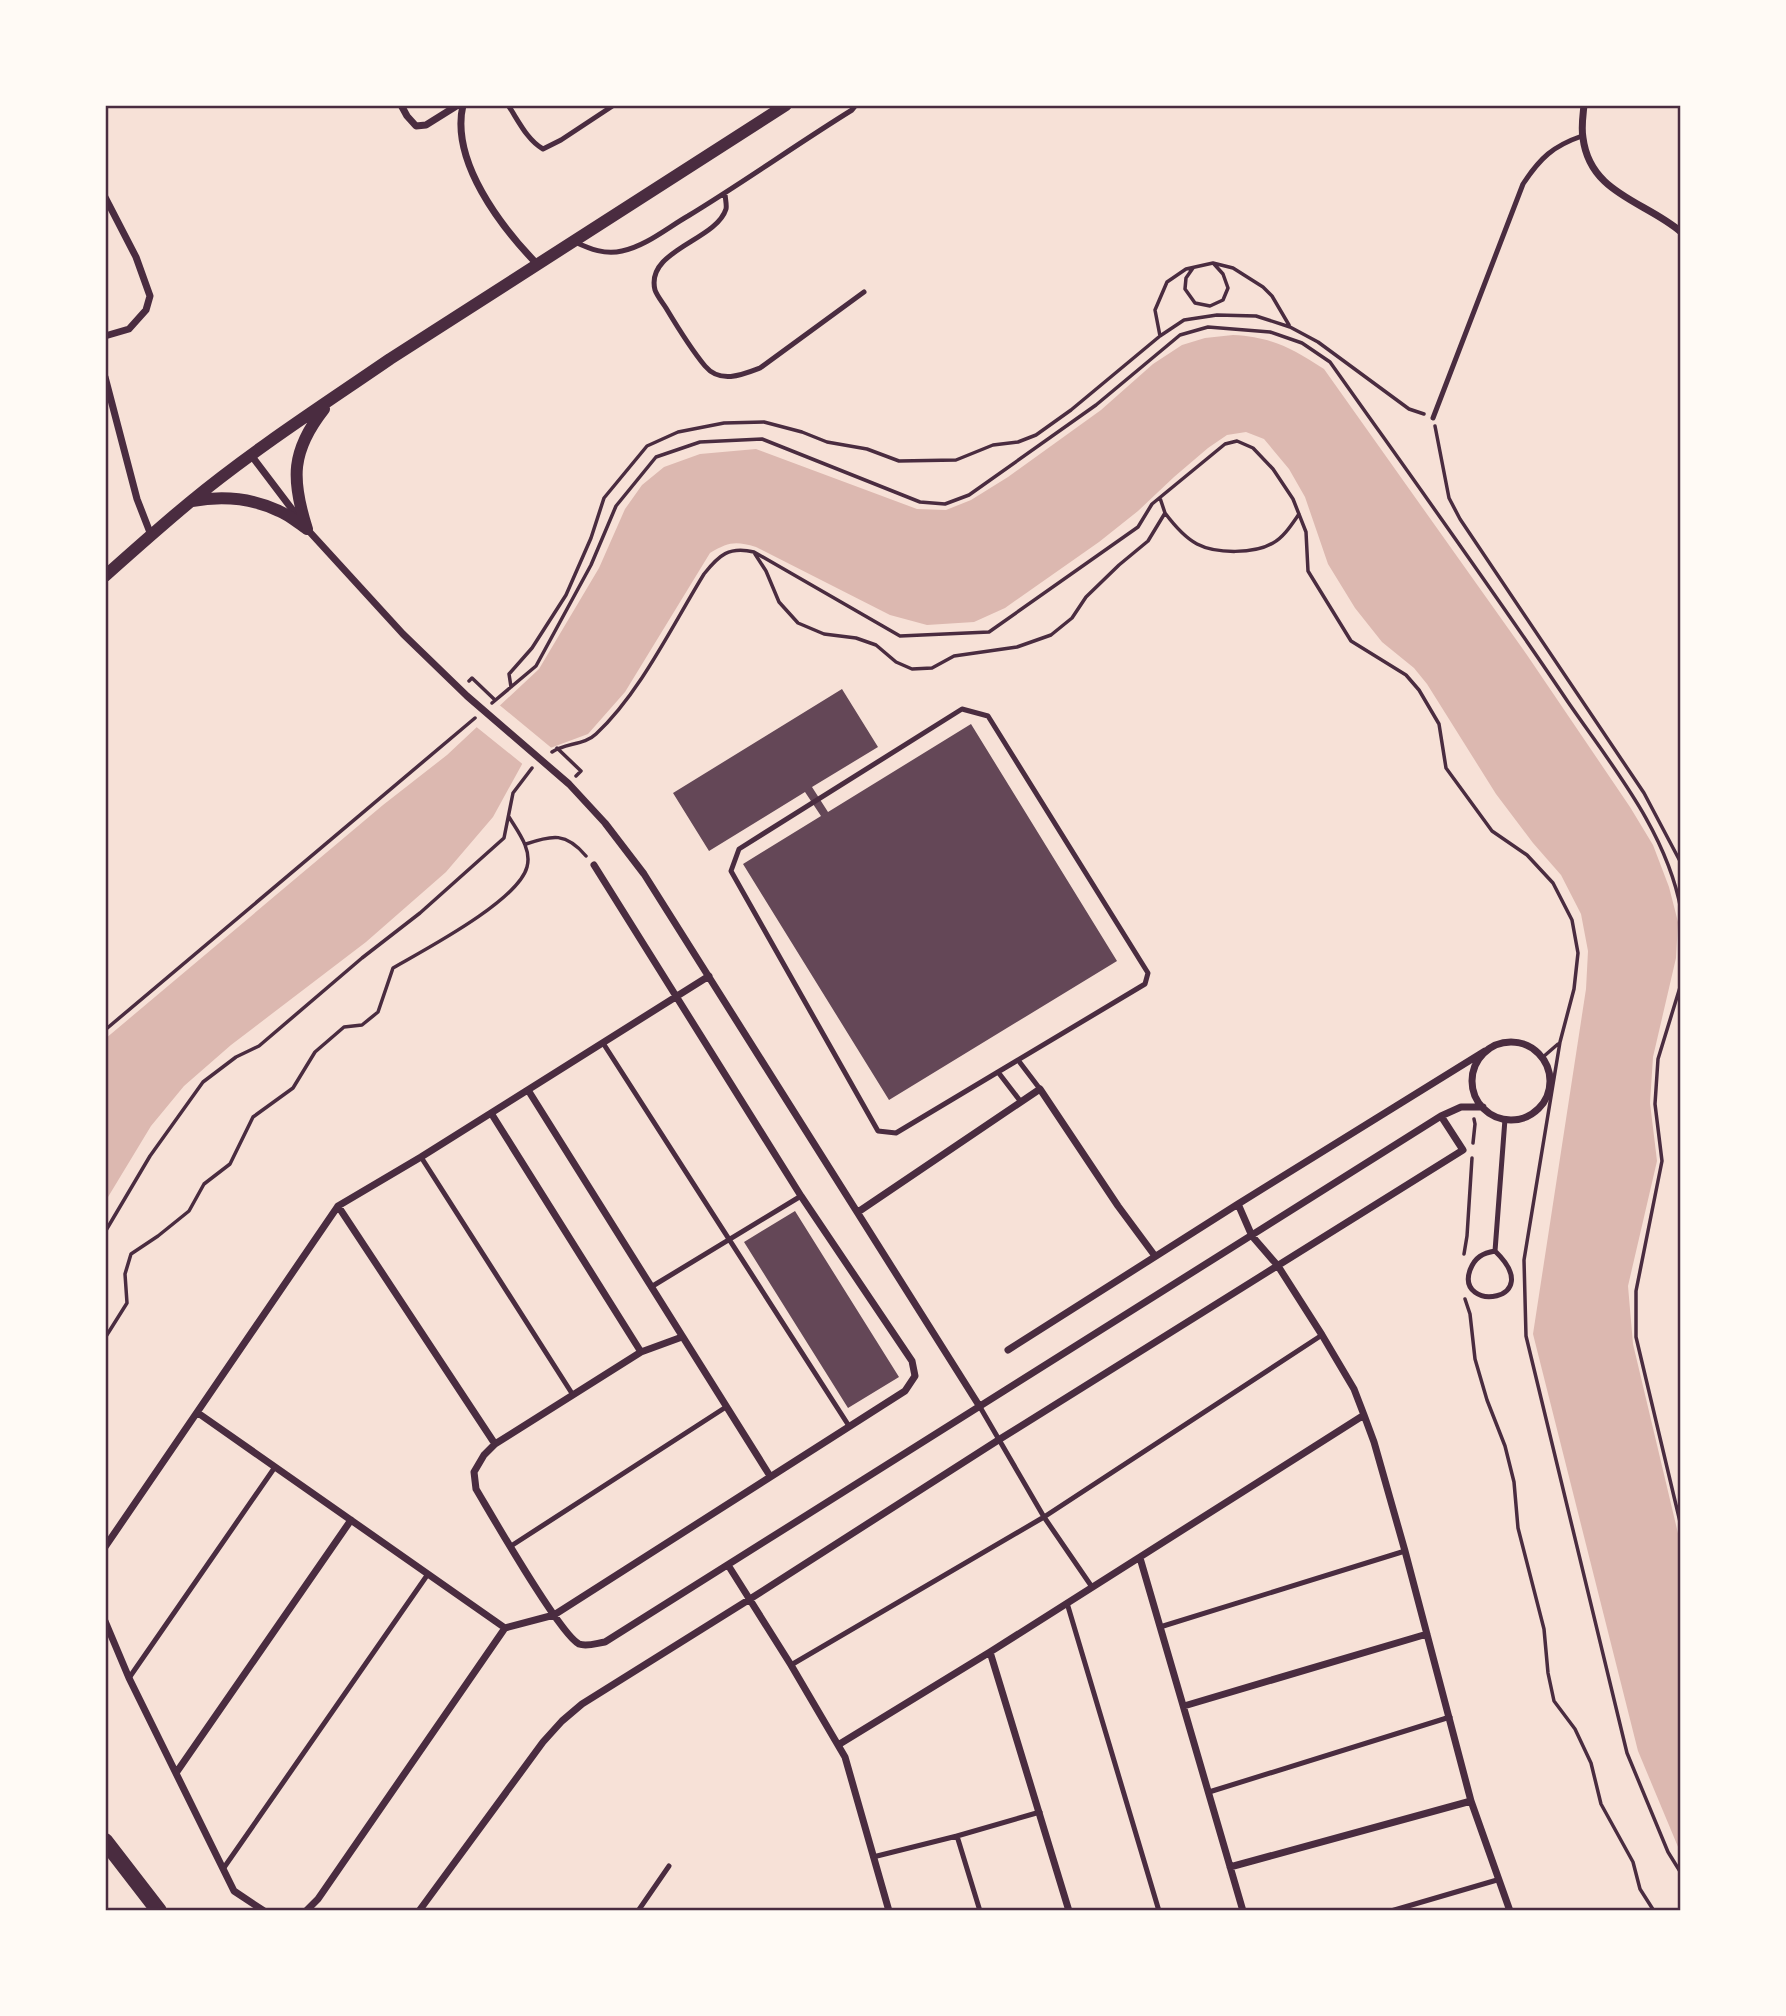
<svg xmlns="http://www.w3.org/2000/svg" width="1786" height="2016" font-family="Raleway,sans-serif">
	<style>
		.water { fill: #dcb8b0 }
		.pier { fill: #f7e1d7 }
		.building { fill: #644757 }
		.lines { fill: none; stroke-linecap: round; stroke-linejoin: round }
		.path { stroke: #4a2c40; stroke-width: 3.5 }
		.service { stroke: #4a2c40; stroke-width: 5 }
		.minor { stroke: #4a2c40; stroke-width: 7 }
		.tertiary { stroke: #4a2c40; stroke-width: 12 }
		.trunk { stroke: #4a2c40; stroke-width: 16 }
		.neatline { fill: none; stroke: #4a2c40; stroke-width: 2.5 }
	</style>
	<rect width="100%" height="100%" fill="#f7e1d7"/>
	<path class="water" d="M1233,335C1272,337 1291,348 1324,369L1527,655L1630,807L1653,845L1669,887L1678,922L1676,958L1653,1057L1650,1103L1657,1161L1628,1286L1633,1344L1681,1546V1854L1638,1751L1533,1334L1586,989L1588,951L1581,914L1561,875L1533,843L1496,794L1427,684L1414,668L1382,642L1355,608L1328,564L1305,497L1289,469L1264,439L1246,432L1227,435L1208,448L1174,477L1138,511L1099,542L1005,608L974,622L927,625L890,615L756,547C735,541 729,542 710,553L625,692L588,734L526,757L493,817L446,872L366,942L231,1045L184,1086L151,1126L105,1202V1039L383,805L447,755L539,669L599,568L625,509L642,485L664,467L700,454L756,449L917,509L946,510L971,500L1008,477L1101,410L1153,364L1182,345L1205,338Z"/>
	<path class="pier" d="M497,703L554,750L528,760L525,766L474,725Z"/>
	<path class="building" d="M842,689L878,747L812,787L828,812L971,724L1117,961L889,1100L743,864L821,816L805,792L709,851L673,793Z
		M795,1211L899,1377L848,1408L744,1242Z"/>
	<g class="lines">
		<path class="path" d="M1193,268L1186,278L1185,289L1195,303L1210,306L1223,300L1228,288L1223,274L1214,264
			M1160,336L1155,310L1167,282L1186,269L1213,263L1233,268L1263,287L1272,296L1289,325
			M1435,426L1449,498L1460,519L1644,793L1681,863
			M1165,513C1174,525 1184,537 1197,544C1216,554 1255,554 1273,543C1284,537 1292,524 1299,514
			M755,554L766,571L779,602L798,623L824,634L856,638L876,645L896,662L912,669L932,668L954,656L1017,647L1051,635L1072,618L1086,597L1119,565L1148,541L1165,513L1160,498
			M469,681L472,678L495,700
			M511,687L509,674L532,648L566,595L591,538L604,498L647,446L678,432L724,423L764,422L802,432L827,442L867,449L899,461L956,460L993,445L1018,442L1036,435L1071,410L1160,336L1184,320L1217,315L1256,316L1290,327L1318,342L1409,409L1424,414
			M492,703L536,666L591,565L616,506L656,457L700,442L762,439L920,502L945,504L969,495L1096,405L1180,335L1208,327L1270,332L1302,343L1330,362C1410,475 1491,587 1568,702C1612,766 1667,832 1681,910
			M557,748L581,771L576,776
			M552,752C564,743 585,745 596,734C640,693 672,626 704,574C719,555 729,546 754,552L900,636L989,632L1138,527L1152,504L1225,444L1237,441L1253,448L1273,469L1293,499L1306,532L1308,571L1351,641L1406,675L1419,690L1439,724L1446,768L1492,831L1527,855L1553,883L1572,920L1578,953L1574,989L1560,1042L1524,1260L1526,1336L1627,1753L1668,1852L1681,1873
			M526,844C552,835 566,832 586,856
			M1681,984L1658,1059L1655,1104L1662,1161L1636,1291V1337L1681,1526
			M105,1030L475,718
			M1543,1057L1558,1044
			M1473,1143L1475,1124L1474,1119
			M105,1232L150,1156L203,1082L236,1057L259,1046L362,958L420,913L504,838L513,793L532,768
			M1464,1254L1467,1236L1472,1158
			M1465,1299L1470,1314L1475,1359L1487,1400L1505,1446L1514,1482L1518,1528L1544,1629L1548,1673L1554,1701L1575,1729L1591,1763L1601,1804L1633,1862L1640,1889L1654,1911
			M105,1338L127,1303L125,1274L131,1254L158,1236L189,1211L204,1184L230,1164L253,1117L293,1088L315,1052L344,1027L362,1025L378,1012L393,968C424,950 518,901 527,867C532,849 518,832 509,817"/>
		<path class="service" d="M508,105C518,120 527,140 543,149L561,140L614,105
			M725,193C725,198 727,205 726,209C716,241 645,250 655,290C657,296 663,303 666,308C678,328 690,348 705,366C720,384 742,375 760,368L864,292
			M575,242C590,249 605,255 622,251C646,246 667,228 688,216C744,182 797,144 852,110L856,105
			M1433,418L1523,184C1540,158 1553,146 1582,136
			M962,709L988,716L1148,973L1145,984L896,1133L878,1131L731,871L739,849Z
			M603,1043L849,1426
			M1018,1060L1040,1089
			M998,1072L1021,1102
			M421,1157L573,1395
			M1495,1251C1548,1302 1455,1313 1470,1270C1475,1257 1483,1253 1495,1251Z
			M1495,1251L1505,1119
			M651,1287L801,1196
			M980,1407L1044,1517L1092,1587
			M511,1546L726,1407
			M1067,1603L1159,1911
			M1160,1627L1405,1551
			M791,1665L1044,1517L1322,1335
			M129,1678L275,1467
			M1209,1792L1450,1717
			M957,1836L980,1911
			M873,1857L957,1836L1040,1812
			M223,1869L428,1574
			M638,1911L669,1866
			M1391,1911L1497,1880"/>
		<path class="minor" d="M401,105L407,116L416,126L426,125L458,105
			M463,105C450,161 501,227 538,265
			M1584,105C1583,116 1581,127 1583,138C1590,194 1645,201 1681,232
			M105,197L136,257L150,296L146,310L129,329L105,336
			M105,377L137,499L151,535
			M251,455L307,529L403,634L467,696L569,784L605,823L644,874L980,1407
			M1472 1081a39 39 0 1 1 78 0a39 39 0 1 1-78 0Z
			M528,1090L770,1476
			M491,1113L641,1352
			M1238,1204L1252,1236L1278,1266L1322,1335L1354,1389L1364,1415L1374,1442L1405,1551L1471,1801L1510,1911
			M338,1206L495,1444
			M858,1212L1040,1089L1118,1206L1155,1256
			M682,1337L641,1352L495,1444L484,1455L474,1472L476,1489C491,1514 560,1635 579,1644C587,1647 597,1643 605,1642L1441,1116L1461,1107H1483
			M1008,1350L1238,1204L1485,1051
			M198,1413L505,1628
			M105,1547L338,1206L421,1157L709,976
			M1140,1558L1243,1911
			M728,1565L791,1665L845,1757L889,1911
			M105,1621L129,1678L234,1891L264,1911
			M505,1628L554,1615L905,1391L915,1376L912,1361L801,1196L594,865
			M990,1652L1069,1911
			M1184,1706L1427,1634
			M838,1745L990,1652L1364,1415
			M176,1773L351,1520
			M1230,1867L1471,1801
			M306,1911L318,1899L505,1628
			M419,1911L543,1742L562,1721L582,1704L750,1599L1000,1439L1463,1150L1441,1116"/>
		<path class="tertiary" d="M192,501C221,496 252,498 279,511C289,515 298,523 307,529
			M307,529C291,479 291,451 324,409
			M105,576C133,551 161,526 190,502C253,450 323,405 390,359L786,105"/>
		<path class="trunk" d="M105,1841L159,1911"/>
	</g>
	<rect width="1786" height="2016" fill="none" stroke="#fffaf5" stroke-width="214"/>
	<rect x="107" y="107" width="1572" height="1802" class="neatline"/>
</svg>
